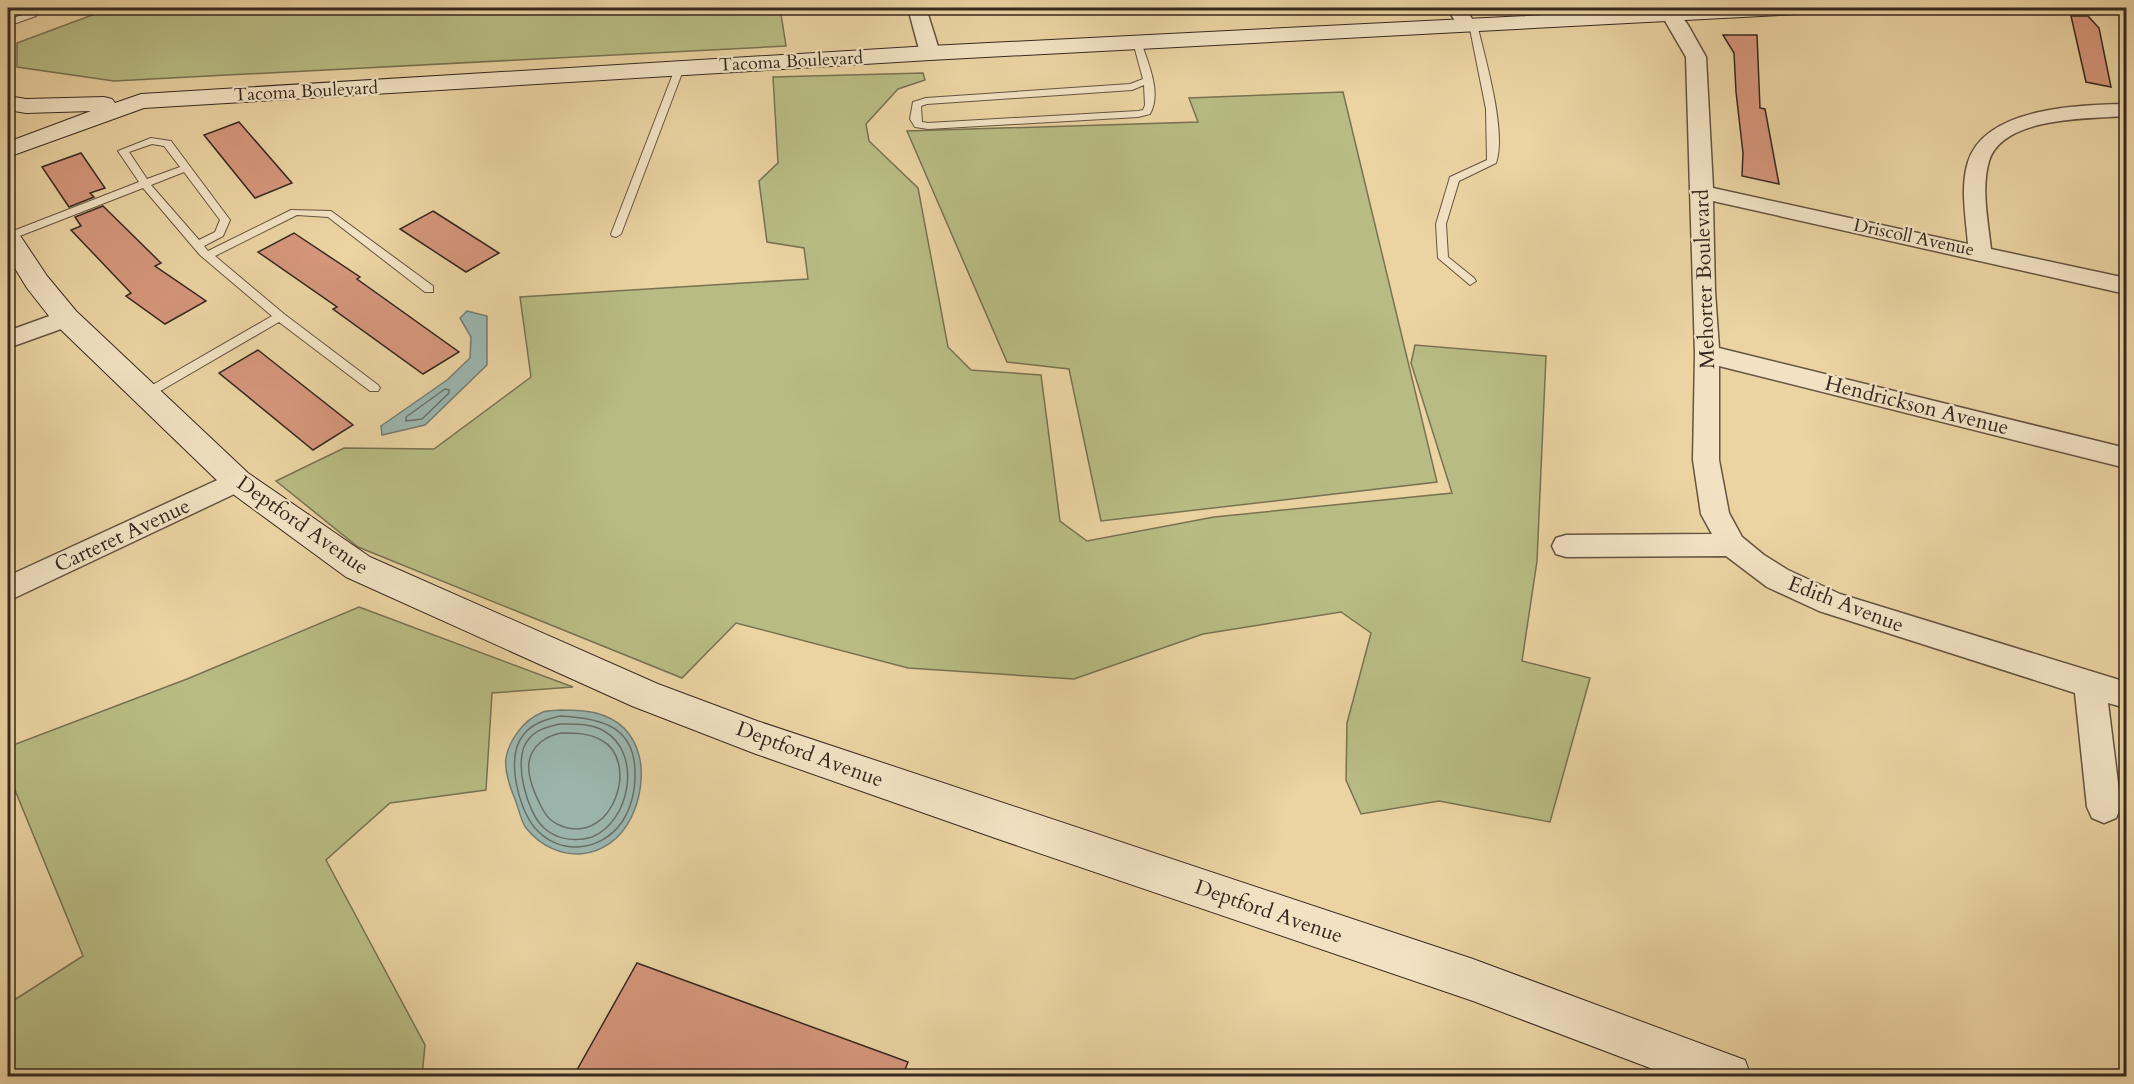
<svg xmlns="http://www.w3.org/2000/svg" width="2134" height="1084" font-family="Cardo,serif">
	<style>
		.green { fill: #b8bc84; stroke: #787252; stroke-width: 1.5 }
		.water { fill: #9bb6af; stroke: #737e76; stroke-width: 1.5 }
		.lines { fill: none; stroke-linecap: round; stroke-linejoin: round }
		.shore { stroke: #697068; stroke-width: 1.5 }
		.building { fill: #d5967b; stroke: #372920; stroke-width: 1.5 }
		.lane-casing { stroke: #645440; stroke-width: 2 }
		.street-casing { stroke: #645440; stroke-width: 3 }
		.secondary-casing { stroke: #372920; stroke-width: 2 }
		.lane { fill: #f2e2c3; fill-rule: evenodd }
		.street { fill: #f2e2c3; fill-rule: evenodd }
		.secondary { fill: #f2e2c3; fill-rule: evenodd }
		.labels { text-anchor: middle; stroke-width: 4.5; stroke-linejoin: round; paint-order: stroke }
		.far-street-label { font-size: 18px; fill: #372920; stroke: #f2e2c3 }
		.street-label { font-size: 21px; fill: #372920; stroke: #f2e2c3 }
	</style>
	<rect width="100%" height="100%" fill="#ebd3a2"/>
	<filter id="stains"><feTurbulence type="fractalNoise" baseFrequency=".00333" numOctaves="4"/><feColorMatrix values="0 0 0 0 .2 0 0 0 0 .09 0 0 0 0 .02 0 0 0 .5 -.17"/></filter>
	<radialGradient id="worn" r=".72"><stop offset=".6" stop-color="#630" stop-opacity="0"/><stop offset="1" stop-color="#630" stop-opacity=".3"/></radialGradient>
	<path class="green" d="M111,8H780L786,46L114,81L17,67V43Z
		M923,73L925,80L898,89L866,124L869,141L918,188L948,347L971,370L1041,375L1060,521L1087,541L1214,517L1452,493L1411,363L1415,345L1546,356L1537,561L1522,661L1590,678L1550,822L1439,801L1361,814L1346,780L1347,723L1371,633L1341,612L1203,634L1074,679L908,668L736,623L682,678L358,547L276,481L344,448L434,449L531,377L520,297L808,279L804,248L767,242L759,181L778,163L773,77Z
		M1343,92L1437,482L1101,521L1069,369L1007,362L907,131L1198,122L1189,98Z
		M359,607L573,687L492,693L486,790L390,803L326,860L425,1045L422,1076H14L8,1069V1004L83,956L8,773V747L187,679Z"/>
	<path class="water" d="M467,311L487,316V365L425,425L382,435L381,426L447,380L470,358L471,337L460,318Z
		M560,710C572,710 584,710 596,713C645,726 650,778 631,818C609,862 557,866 526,828C521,821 519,810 516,802C511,789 504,772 506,758C509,740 524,720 541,713C546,710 554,711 560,710Z"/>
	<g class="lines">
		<path class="shore" d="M445,389L449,390V393L422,419L406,421V417Z
			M560,716C601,718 636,726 635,775C635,792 631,808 622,822C601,852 559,856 535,828C518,808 505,756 524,734C533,723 547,719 560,716Z
			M560,724C575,724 590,723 604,731C643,753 630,822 592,837C576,842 557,840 544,828C527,813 512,759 528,740C536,729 548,727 560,724Z
			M561,733C575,733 589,733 601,740C640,760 614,843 564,827C555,824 547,818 543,810C536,797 527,776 529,762C532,745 546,736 561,733Z"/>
	</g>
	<path class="building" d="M2071,16H2088L2099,28L2111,87L2086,82Z
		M1723,35H1757L1760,108L1765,109L1779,184L1742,176L1743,153L1736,92L1734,53Z
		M239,122L292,183L255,198L204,135Z
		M81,153L105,188L90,193L94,197L69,207L42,167Z
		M103,206L161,263L155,266L206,301L165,324L126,296L131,293L71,230L81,226L75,217Z
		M433,211L499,253L466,272L400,229Z
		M294,233L360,277L357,279L459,352L423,374L333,309L337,307L258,252Z
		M258,350L353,425L313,450L219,373Z
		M637,963L908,1062L902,1077H573Z"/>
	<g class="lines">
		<defs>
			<path id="lane" d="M33,11L37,14L36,16L8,26V20Z
				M1473,21L1477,24C1485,58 1507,132 1496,163L1459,181L1446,224L1448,257L1474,278L1476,281L1470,285L1438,258L1436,224L1450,177L1487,160L1486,109L1469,24Z
				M1137,39L1141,42C1148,63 1162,93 1150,114L1138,117L928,129L915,127L910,119L913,102L926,98L1130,84L1143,79L1133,42ZM1144,85L1145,105L1143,110L1138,111L928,123L922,122L921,106L927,104L1132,90Z
				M676,66L684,68L621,234L616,237L612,236L611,234Z
				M151,138L171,141L230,220L223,236L204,246L208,251L291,210L331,211L433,286V292H425L328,217L297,215L215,256L284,314L378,385L380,388L378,391H370L279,322L150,397H142L140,394L142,391L272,316L200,255L143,188L12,239L8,240V233L139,182L118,151ZM152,144L164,146L180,167L147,179L129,152ZM184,172L220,220L215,232L199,240L151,185Z"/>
			<path id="street" d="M908,8H926L940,53L937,57H923L920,53Z
				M1447,8H1465L1476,25L1474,29H1460Z
				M1670,8L1677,10L1688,25L1706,57L1713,188L1968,244C1966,218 1960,187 1968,162C1985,107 2080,105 2126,104V116C2089,119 2003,116 1989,161C1981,188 1988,221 1991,249L2126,278V294L1713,201L1715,291L1719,348L2126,448V468L1719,366V460L1729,513L1742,537L1764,555L1788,570L1840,594L2126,682V708L2108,703L2121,807L2116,818L2104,823L2092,818L2087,807L2075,693L1819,611L1767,587L1726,556L1566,557L1556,554L1552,546L1556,538L1566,535L1712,534L1701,514L1693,460L1695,354L1686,57L1661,14L1663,10Z
				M66,310L75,312L78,318L75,324L8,348V331Z
				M237,471L247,474L251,481L247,488L8,601V576Z"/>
			<path id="secondary" d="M1684,8H1809L1806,13L1798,14L930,60L144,108L8,157V142L91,111L26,113L8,110V96L26,99L104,97L112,99L115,103L141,94L930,46Z
				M8,229L17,231L47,276L76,311L248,473L370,557L658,684L757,721L1473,959L1745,1060L1751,1076H1671L1473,1001L998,839L756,754L632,706L346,577L226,489L56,325L27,288L8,257Z"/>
		</defs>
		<use href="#lane" class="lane-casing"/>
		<use href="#street" class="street-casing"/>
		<use href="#secondary" class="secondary-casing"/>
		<use href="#lane" class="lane"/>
		<use href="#street" class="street"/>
		<use href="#secondary" class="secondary"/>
	</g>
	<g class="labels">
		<g class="far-street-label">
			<text transform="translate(791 61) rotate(-3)" y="6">Tacoma Boulevard</text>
			<text transform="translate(306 91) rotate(-3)" y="6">Tacoma Boulevard</text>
			<text transform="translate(1914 237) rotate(12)" y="6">Driscoll Avenue</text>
		</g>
		<g class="street-label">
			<text transform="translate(1704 279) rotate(-92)" y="7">Mehorter Boulevard</text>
			<text transform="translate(1917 405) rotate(14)" y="7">Hendrickson Avenue</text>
			<text transform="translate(303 525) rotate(35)" y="7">Deptford Avenue</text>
			<text transform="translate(122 535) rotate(-25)" y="7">Carteret Avenue</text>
			<text transform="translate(1846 604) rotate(21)" y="7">Edith Avenue</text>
			<text transform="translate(810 754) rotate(20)" y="7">Deptford Avenue</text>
			<text transform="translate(1269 911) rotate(19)" y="7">Deptford Avenue</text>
		</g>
	</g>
	<rect width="2134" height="1084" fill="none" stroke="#ebd3a2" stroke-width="30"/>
	<rect x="9" y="9" width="2116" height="1066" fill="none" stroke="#372920" stroke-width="3"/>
	<rect x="15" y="15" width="2104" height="1054" fill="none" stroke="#372920" stroke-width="1.5"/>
	<rect width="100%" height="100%" filter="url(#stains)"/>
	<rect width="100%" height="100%" fill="url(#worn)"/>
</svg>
